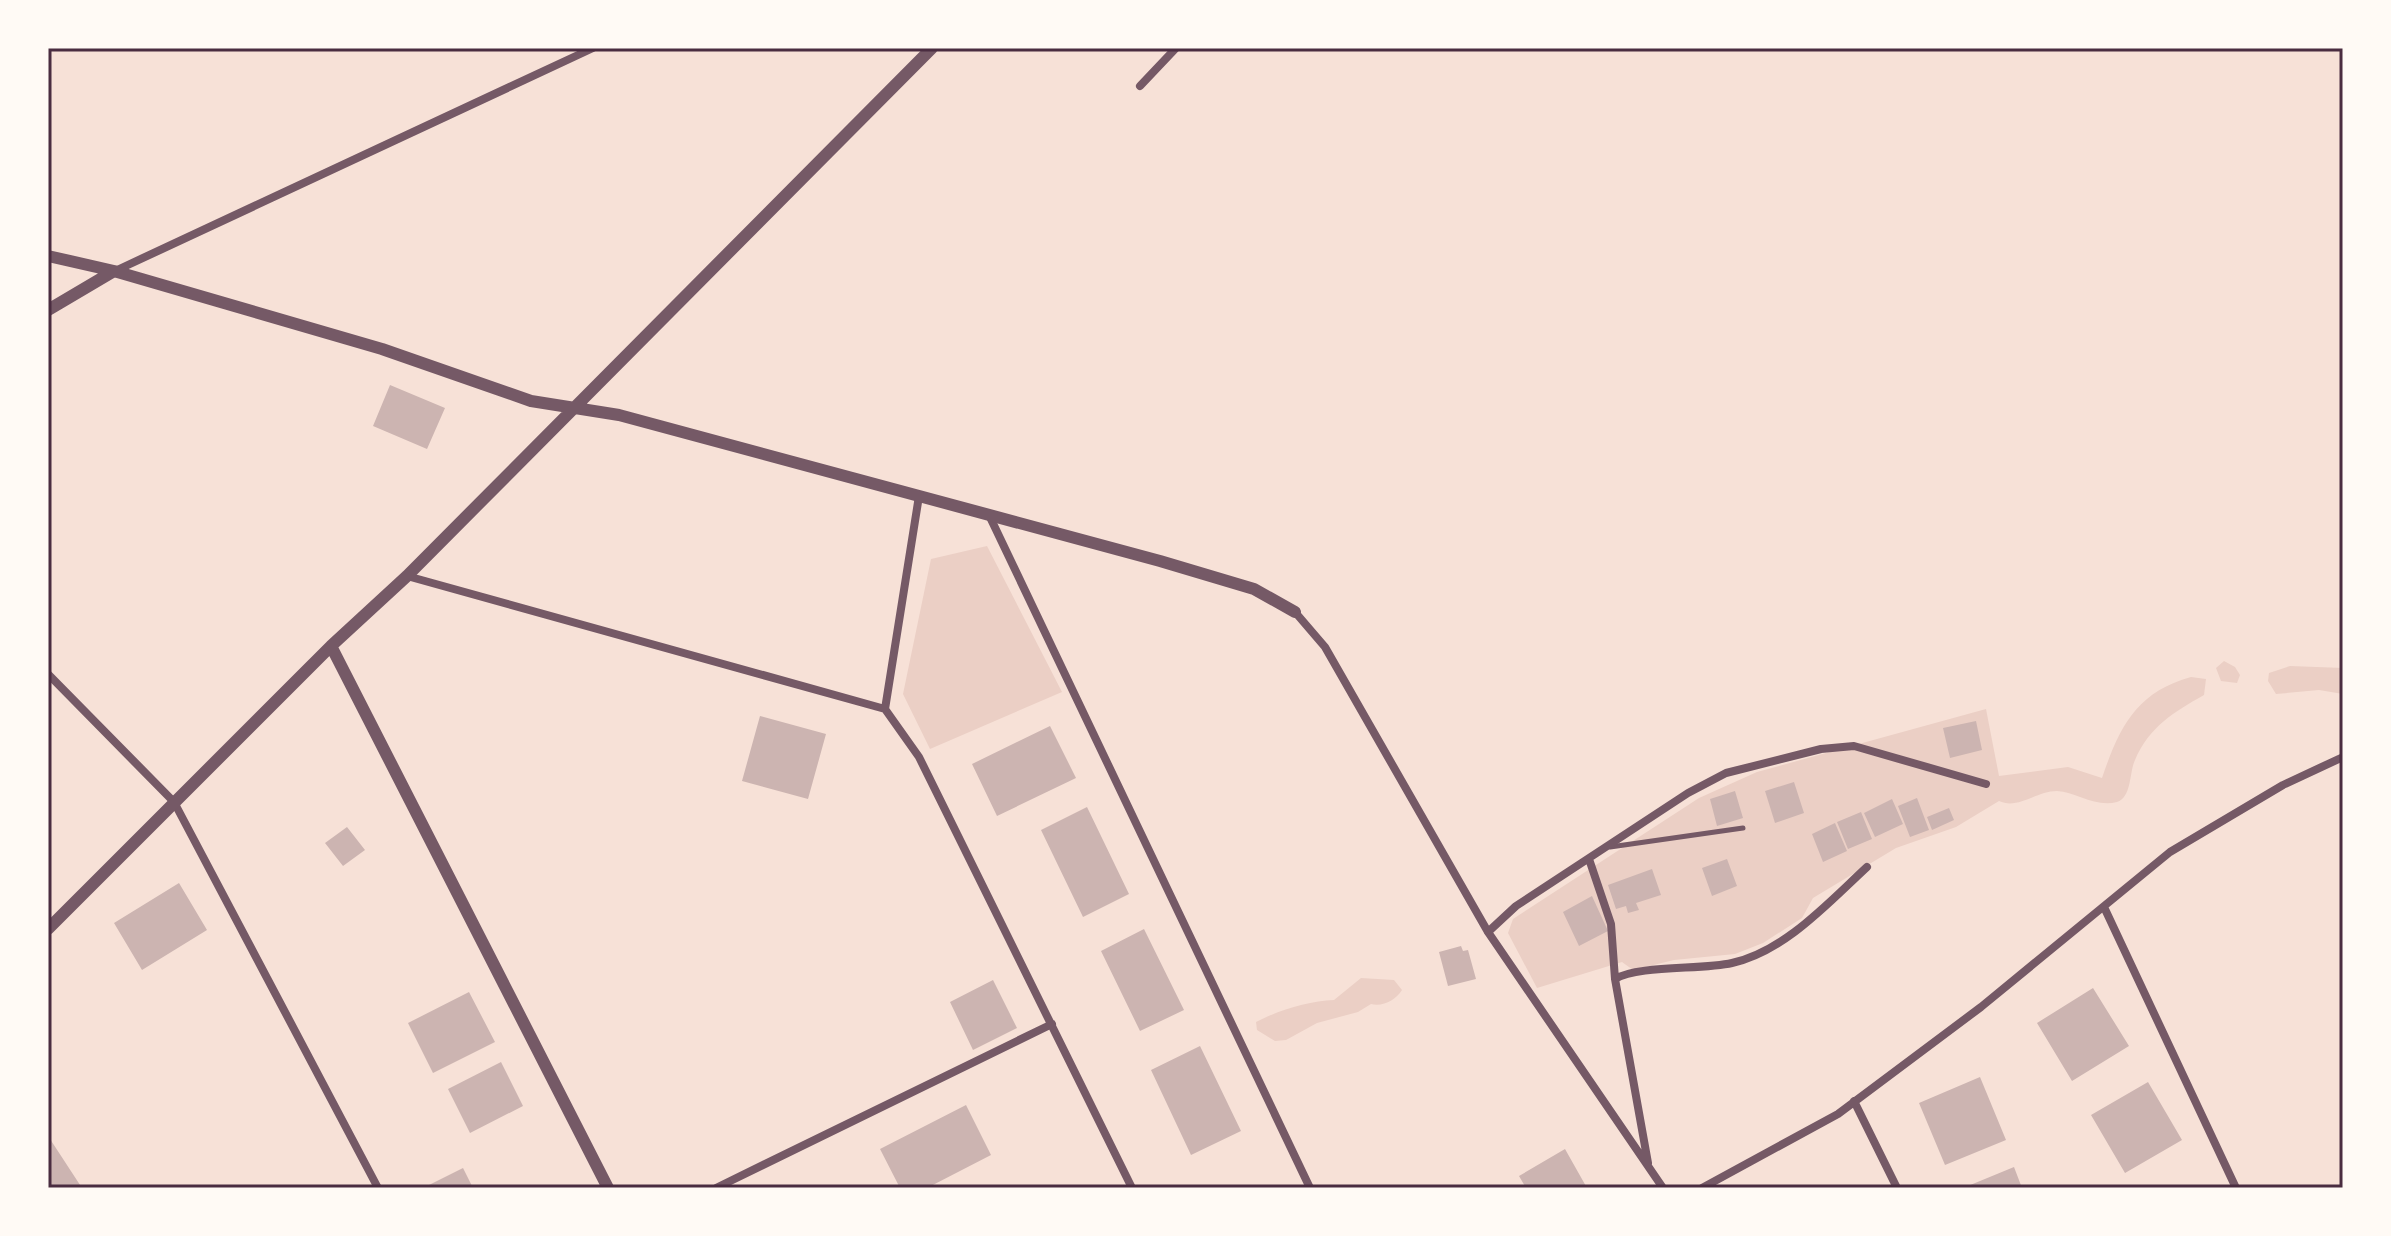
<svg xmlns="http://www.w3.org/2000/svg" width="2391" height="1236" font-family="'Open Sans',sans-serif">
	<style>
		.green { fill: #ebcfc5 }
		.building { fill: #ccb4b1 }
		.lines { fill: none; stroke-linecap: round; stroke-linejoin: round }
		.service { stroke: #755966; stroke-width: 5 }
		.minor { stroke: #755966; stroke-width: 8 }
		.tertiary { stroke: #755966; stroke-width: 12 }
		.neatline { fill: none; stroke: #4a2c40; stroke-width: 3 }
	</style>
	<rect width="100%" height="100%" fill="#f7e1d7"/>
	<path class="green" d="M987,546L1062,692L930,749L903,694L931,559Z
		M2224,661L2235,667L2240,675L2237,683L2221,681L2216,668Z
		M2290,666L2343,668V694L2319,690L2276,694L2268,681L2269,673Z
		M2191,677L2206,679L2204,695C2174,712 2149,727 2135,760C2129,773 2132,797 2117,802C2096,808 2076,792 2057,791C2036,791 2018,810 1999,801L1956,827L1896,848L1813,898L1802,918L1763,943L1735,954L1674,960L1633,970L1622,962L1537,988L1508,933L1513,919L1699,798L1757,772L1986,709L1999,776L2068,767L2102,778C2119,728 2136,692 2191,677Z
		M1361,978L1394,980L1402,990C1396,1000 1383,1007 1371,1004L1358,1012L1317,1023L1286,1040L1275,1041L1257,1030L1256,1022C1279,1010 1309,1001 1334,1000Z"/>
	<path class="building" d="M390,385L445,408L427,449L373,426Z
		M760,716L826,734L808,799L742,781Z
		M1976,721L1982,750L1950,758L1943,728Z
		M1050,726L1076,778L997,816L972,764Z
		M1794,782L1804,813L1775,823L1765,791Z
		M1735,791L1743,818L1717,826L1710,799Z
		M1917,798L1929,830L1910,837L1898,806Z
		M1892,799L1903,824L1875,837L1864,813Z
		M1087,807L1129,894L1083,917L1041,830Z
		M1949,808L1954,820L1932,830L1927,817Z
		M1861,812L1872,839L1848,849L1837,822Z
		M1835,823L1847,851L1823,862L1812,834Z
		M347,827L365,850L343,866L325,843Z
		M1727,859L1737,886L1712,896L1702,868Z
		M1652,869L1661,895L1636,903L1639,910L1628,913L1626,906L1616,909L1608,885Z
		M179,883L207,930L142,970L114,923Z
		M1592,896L1608,931L1579,946L1563,912Z
		M1144,929L1184,1010L1140,1031L1101,951Z
		M1461,946L1463,951L1468,950L1476,979L1448,986L1439,952Z
		M993,980L1017,1028L973,1050L950,1002Z
		M2093,988L2129,1046L2072,1081L2037,1023Z
		M469,992L495,1042L433,1073L408,1023Z
		M1200,1046L1241,1131L1191,1155L1151,1070Z
		M501,1062L523,1106L470,1133L448,1089Z
		M1980,1077L2006,1140L1945,1165L1919,1103Z
		M2148,1082L2182,1140L2125,1173L2091,1115Z
		M966,1105L991,1155L927,1188H900L880,1149Z
		M50,1139L82,1188H48Z
		M1565,1149L1587,1188H1526L1519,1176Z
		M2014,1167L2022,1188H1963Z
		M463,1168L473,1188H423Z"/>
	<g class="lines">
		<path class="service" d="M1610,847L1743,828"/>
		<path class="minor" d="M1140,86L1176,48
			M115,271L593,48
			M919,496L885,709L919,757L1132,1188
			M989,515L1310,1188
			M407,576L885,709
			M1295,612L1325,647L1488,932L1663,1188
			M48,674L174,802L378,1188
			M1589,859L1611,924L1615,979
			M2104,907L2236,1188
			M1488,932L1516,906L1688,793L1726,773L1821,749L1854,746L1986,784
			M1854,1101L1897,1188
			M1648,1163L1615,979C1638,965 1702,970 1732,963C1785,951 1828,903 1867,867
			M716,1188L1052,1024
			M1702,1188L1838,1114L1981,1007L2170,852L2283,785L2343,757"/>
		<path class="tertiary" d="M48,256L114,271L382,349L531,401L619,415L1160,561L1254,589L1295,612
			M48,310L114,271
			M331,646L608,1188
			M48,929L331,646L407,576L932,48"/>
	</g>
	<rect width="2391" height="1236" fill="none" stroke="#fffaf5" stroke-width="100"/>
	<rect x="50" y="50" width="2291" height="1136" class="neatline"/>
</svg>
